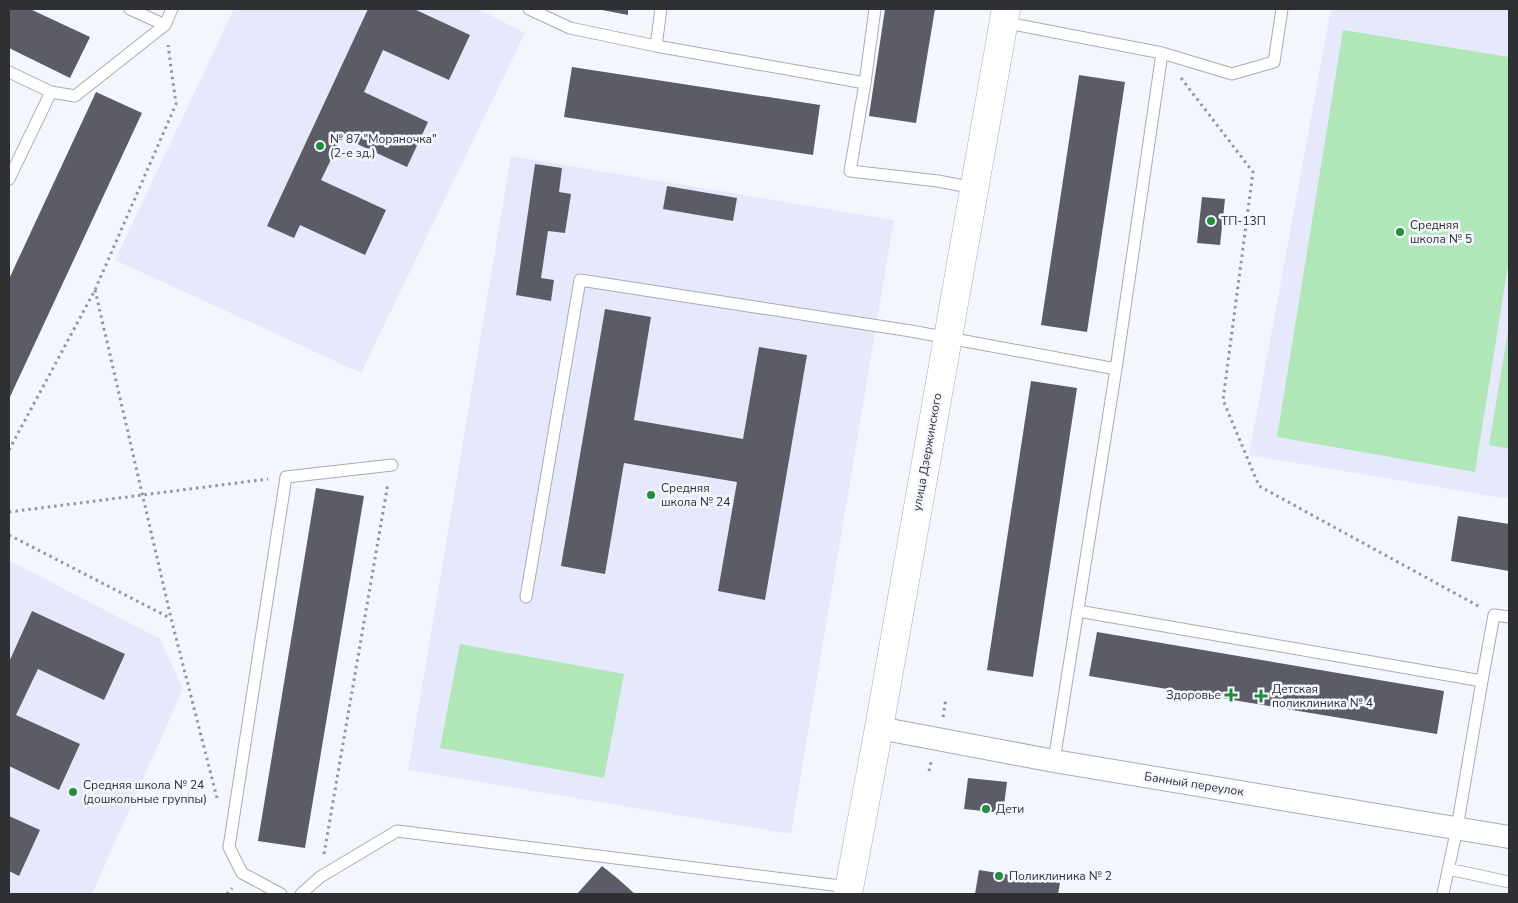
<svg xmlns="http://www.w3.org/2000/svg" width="1518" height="903" font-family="'Nunito Sans',sans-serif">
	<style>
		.built { fill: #e6e9fb }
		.green { fill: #b1e7b8 }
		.building { fill: #5b5c65 }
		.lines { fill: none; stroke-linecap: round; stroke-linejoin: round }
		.lane-casing { stroke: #a9abb5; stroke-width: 13 }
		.street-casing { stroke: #a9abb5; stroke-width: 24 }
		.secondary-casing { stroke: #a9abb5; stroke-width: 29 }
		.path { stroke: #93959b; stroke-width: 3; stroke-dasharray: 2.5 4; stroke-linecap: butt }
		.lane { stroke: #fff; stroke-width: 11 }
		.street { stroke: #fff; stroke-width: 22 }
		.secondary { stroke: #fff; stroke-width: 28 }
		.poi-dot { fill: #238a40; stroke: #f4f6fe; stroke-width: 2 }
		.labels { text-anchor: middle; stroke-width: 5; stroke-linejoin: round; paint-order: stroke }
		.poi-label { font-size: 12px; fill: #2f3034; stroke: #f4f6fe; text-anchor: start }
		.street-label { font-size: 12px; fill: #2f3034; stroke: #f4f6fe }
	</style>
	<rect width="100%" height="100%" fill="#f4f6fe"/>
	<path class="built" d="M234,9H478L525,33L361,373L115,260Z
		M1331,9H1509V499L1249,455Z
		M511,156L894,220L791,834L408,770Z
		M9,560L160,639L183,689L92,894H9Z"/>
	<path class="green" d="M1343,30L1509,57V259L1475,472L1277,437Z
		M1509,325V449L1489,445Z
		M460,644L624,674L604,778L440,748Z"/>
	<path class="building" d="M9,9H30L90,37L70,78L9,48Z
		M368,9H414L470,35L449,80L383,50L364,92L428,122L407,167L342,137L321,180L386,210L365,255L300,225L294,238L267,226Z
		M597,9H628V15Z
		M885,9H935L916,123L869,116Z
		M572,67L820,105L813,155L564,117Z
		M1079,75L1125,82L1087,332L1041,325Z
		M96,92L142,113L9,399V279Z
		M535,164L562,168L559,192L571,194L565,233L548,231L541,278L554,280L551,301L516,295Z
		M667,186L737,198L733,221L663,209Z
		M1202,197L1225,199L1220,245L1197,243Z
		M605,309L651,317L634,420L743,439L759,347L807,355L765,600L718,591L737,482L624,463L605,574L561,566Z
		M1031,381L1077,388L1033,677L987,670Z
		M316,488L364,496L305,848L258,841Z
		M1458,516L1509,524V571L1451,561Z
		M32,611L125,654L104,700L38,669L16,715L80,744L59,790L9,766V662Z
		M1097,632L1444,691L1437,734L1089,676Z
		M968,778L1007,782L1003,813L964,809Z
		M9,816L40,830L19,876L9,871Z
		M602,866L617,878L635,894H577Z
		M979,870L1060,883L1058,894H975Z"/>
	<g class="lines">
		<defs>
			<path id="lane" d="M130,9L165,25L172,9
				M529,9L570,28L656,46
				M661,9L656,46L865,83
				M875,9L865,83L850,171L938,181L974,188
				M1003,22L1162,53L1232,74L1274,62L1282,9
				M9,72L51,92L75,96L165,25
				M9,179L51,92
				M526,597L580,280L911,331L1116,369
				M1078,611L1482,681L1457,828L1443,894
				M1482,681L1494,615L1509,617
				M1054,761L1116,369L1162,53
				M1448,869L1509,882
				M281,894L242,873L229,847L286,477L392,465
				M301,894L320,877L397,831L849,887"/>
			<path id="street" d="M879,728L1054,761L1509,837"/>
			<path id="secondary" d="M848,894L879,728L1006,9"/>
		</defs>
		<use href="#lane" class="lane-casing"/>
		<use href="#street" class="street-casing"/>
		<use href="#secondary" class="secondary-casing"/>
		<path class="path" d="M1181,78L1253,172L1223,400L1259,486L1480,607
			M95,290L171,618L217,798
			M9,450L95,290L176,104L168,45
			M9,512L268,479
			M9,535L170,618
			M943,717L946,698
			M929,771L931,762
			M324,854L388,483
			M227,894L232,888"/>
		<use href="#lane" class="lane"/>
		<use href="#street" class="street"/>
		<use href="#secondary" class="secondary"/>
	</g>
	<g class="poi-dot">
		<circle cx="320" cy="146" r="5"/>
		<circle cx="1211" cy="221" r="5"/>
		<circle cx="1400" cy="232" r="5"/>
		<circle cx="651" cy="495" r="5"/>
		<path d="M1228.5 687.5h5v5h5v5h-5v5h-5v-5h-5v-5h5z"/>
		<path d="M1258.5 688.5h5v5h5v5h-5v5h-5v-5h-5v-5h5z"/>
		<circle cx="73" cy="792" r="5"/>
		<circle cx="986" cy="809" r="5"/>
		<circle cx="999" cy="876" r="5"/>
	</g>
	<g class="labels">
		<g class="poi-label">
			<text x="330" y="143">№ 87 "Моряночка"<tspan x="330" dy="14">(2-е зд.)</tspan></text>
			<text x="1221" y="225">ТП-13П</text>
			<text x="1410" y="229">Средняя<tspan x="1410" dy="14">школа № 5</tspan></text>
			<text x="661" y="492">Средняя<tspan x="661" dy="14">школа № 24</tspan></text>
			<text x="1272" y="693">Детская<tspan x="1272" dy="14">поликлиника № 4</tspan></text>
			<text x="1221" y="699" text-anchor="end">Здоровье</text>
			<text x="83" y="789">Средняя школа № 24<tspan x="83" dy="14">(дошкольные группы)</tspan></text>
			<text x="996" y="813">Дети</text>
			<text x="1009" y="880">Поликлиника № 2</text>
		</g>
		<g class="street-label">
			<text transform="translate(927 452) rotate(-80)" y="4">улица Дзержинского</text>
			<text transform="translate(1194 784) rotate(9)" y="4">Банный переулок</text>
		</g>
	</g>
	<rect width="1518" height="903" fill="none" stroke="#2f3034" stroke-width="20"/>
</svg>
